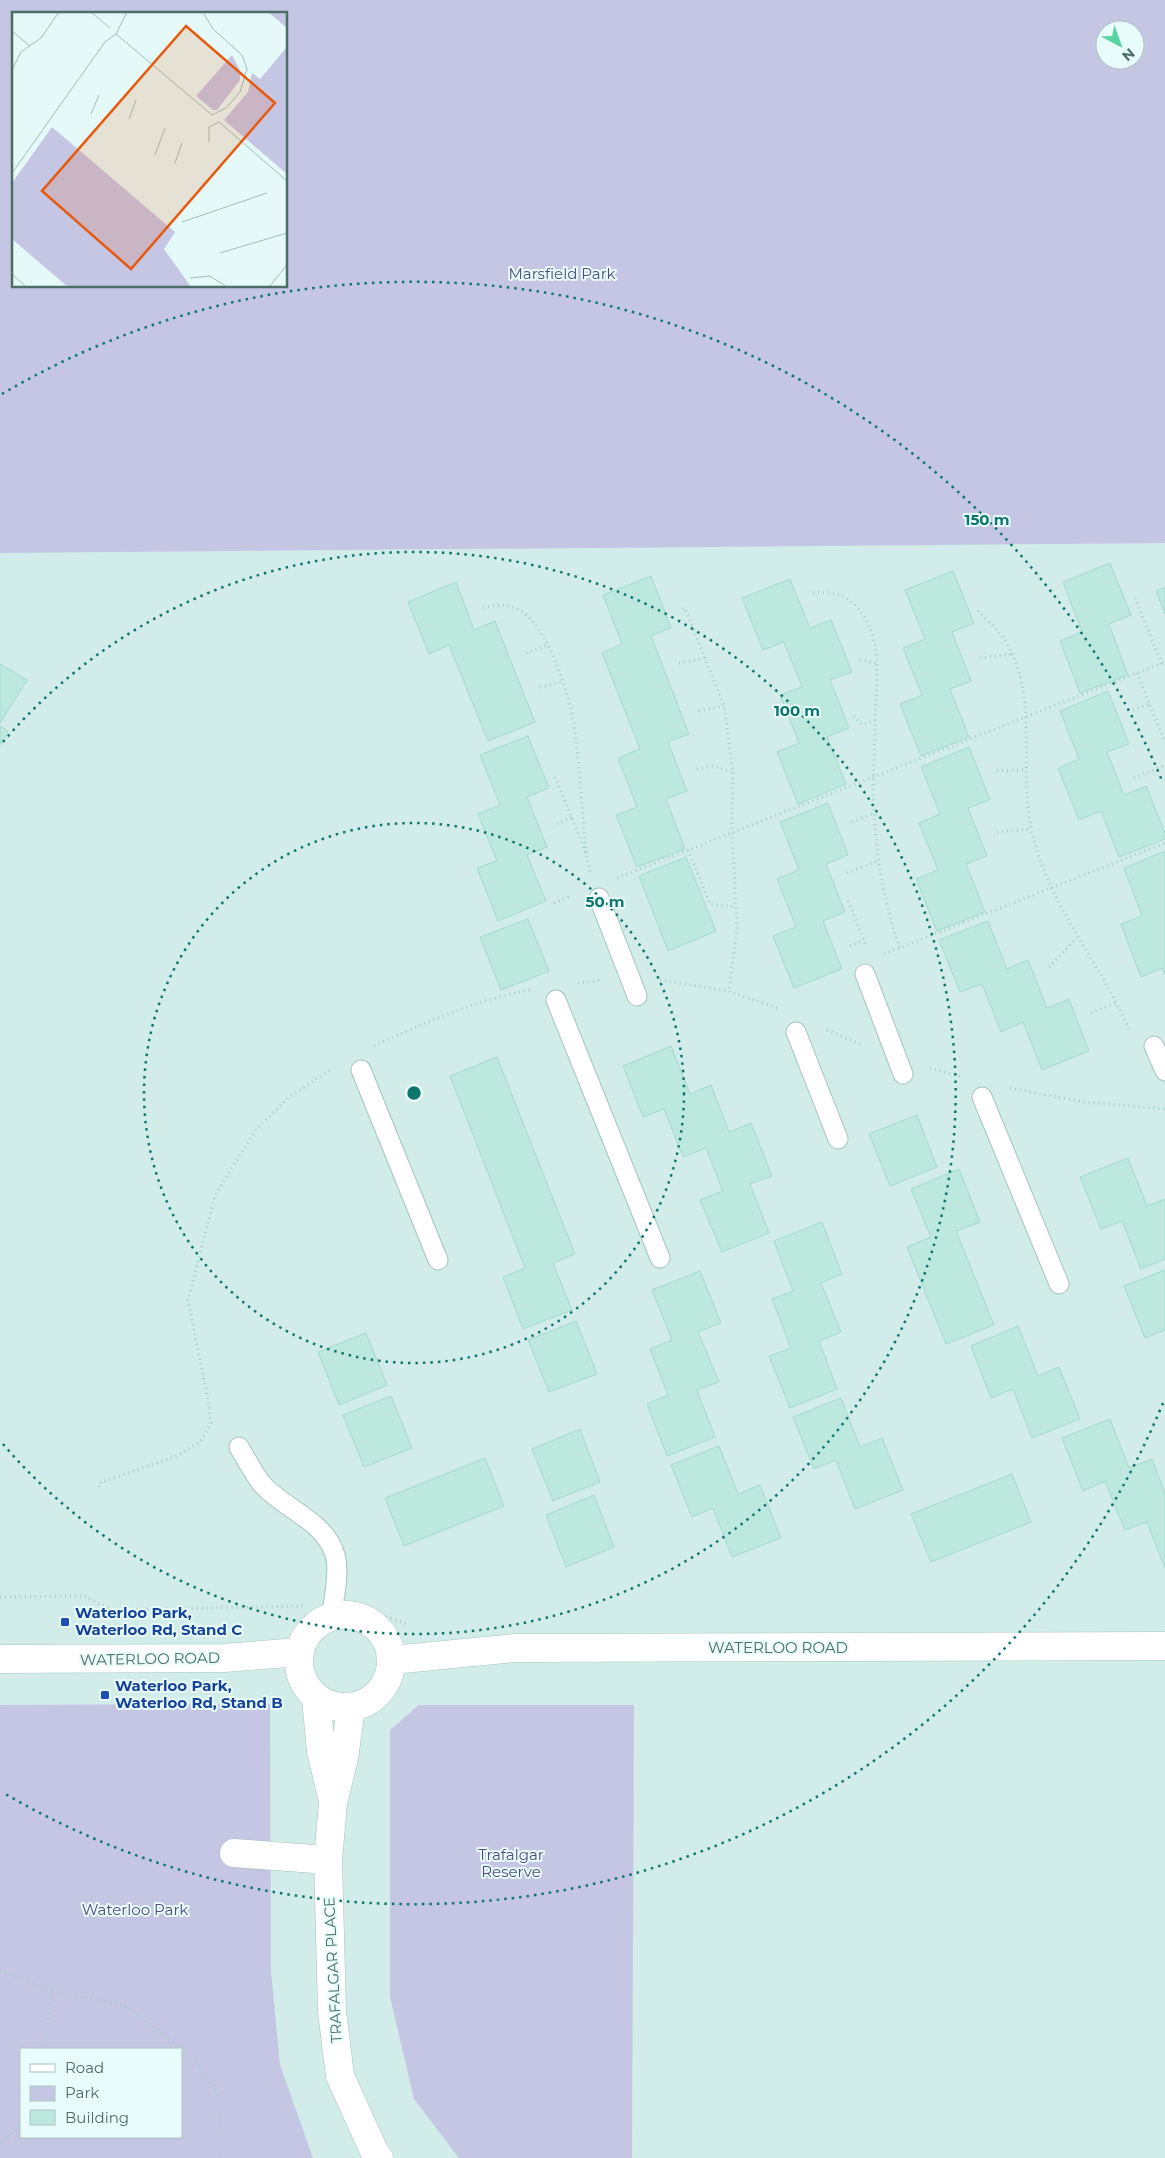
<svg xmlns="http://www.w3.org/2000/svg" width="1165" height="2158" font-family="Montserrat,sans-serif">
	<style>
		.residential { fill: #d1ece9; fill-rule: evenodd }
		.green { fill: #c4c6e4; fill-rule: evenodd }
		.building { fill: #bde8de; stroke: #a2dbcc }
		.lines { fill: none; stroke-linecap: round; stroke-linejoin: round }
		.lane-casing { stroke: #a7c3be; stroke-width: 21 }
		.street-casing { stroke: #a7c3be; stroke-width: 29 }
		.secondary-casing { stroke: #a6c6bf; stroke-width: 29 }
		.path { stroke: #a3cfc4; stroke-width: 3; stroke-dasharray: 1 4; stroke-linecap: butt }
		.lane { stroke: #fff; stroke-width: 19 }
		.street { stroke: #fff; stroke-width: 28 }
		.secondary { stroke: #fff; stroke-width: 28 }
		.ring { fill: none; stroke: #0f766e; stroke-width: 2.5; stroke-dasharray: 2.5 5 }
		.transit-dot { fill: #1a4fb4; stroke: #e9fcfc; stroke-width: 2 }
		.labels { text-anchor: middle; stroke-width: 4; stroke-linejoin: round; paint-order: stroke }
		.park-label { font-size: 15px; fill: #504d7d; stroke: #e9fcfc }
		.transit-label { font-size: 15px; font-weight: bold; fill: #164399; stroke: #e9fcfc; text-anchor: start }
		.street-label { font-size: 15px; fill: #4d6e64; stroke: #e9fcfc }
		.inset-road { fill: none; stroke: #a3bdb9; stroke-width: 1 }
		.view { fill: #e8590c; fill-opacity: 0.15; stroke: #e8590c; stroke-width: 2.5 }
		.inset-edge { fill: none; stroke: #4d6e64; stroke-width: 2.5 }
		.centre { fill: #0f766e; stroke: #e9fcfc; stroke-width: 2.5 }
		.ring-label { font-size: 15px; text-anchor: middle; font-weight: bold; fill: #0f766e; stroke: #e9fcfc; stroke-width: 4; stroke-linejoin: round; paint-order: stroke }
	</style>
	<rect width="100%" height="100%" fill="#e4f9f8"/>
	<path class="residential" d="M0,0H1165V2158H0ZM14,14H286V286H14ZM1105,30H1135V60H1105ZM21,2049H181V2137H21Z"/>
	<path class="green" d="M0,0H1165V543L0,553ZM14,14H286V286H14ZM1105,30H1135V60H1105Z
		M270,1704L271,1971L280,2065L313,2158H0V1705ZM21,2049H181V2137H21Z
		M419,1705H634L632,2158H459L414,2099L390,1997V1730Z"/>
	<path class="building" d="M1110,563L1131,615L1109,624L1128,675L1080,693L1060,641L1082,632L1063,582Z
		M953,571L974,623L952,632L971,681L950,689L969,737L921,756L900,704L922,695L903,648L925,639L905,590Z
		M651,576L671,628L651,636L689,734L668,742L687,791L666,799L685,849L637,867L616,815L637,807L618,758L640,749L602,653L622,644L603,595Z
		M790,579L810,628L831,620L852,672L830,680L849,728L827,737L846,784L798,804L777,752L799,743L780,695L802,687L784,642L763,650L742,598Z
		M456,582L474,630L495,621L535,722L488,741L449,645L429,654L408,602Z
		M1165,587V614L1156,591Z
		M0,664L27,680L0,723Z
		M1108,691L1129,744L1107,752L1124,795L1146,786L1165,833V839L1119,857L1101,811L1079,820L1058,768L1079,759L1060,711Z
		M0,726L8,731L0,745Z
		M528,736L549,788L527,797L547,847L527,855L546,901L498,921L477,868L497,861L478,814L500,805L480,755Z
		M969,747L990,800L968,808L987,856L966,864L985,912L937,931L916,879L938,870L919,823L940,814L921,767Z
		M828,803L848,855L826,864L845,912L823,921L842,969L794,988L773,936L796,927L777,879L799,870L780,822Z
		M1165,851V975L1162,968L1141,977L1121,924L1142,916L1124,868Z
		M686,857L716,931L668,951L639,876Z
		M528,919L549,971L501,990L480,937Z
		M988,921L1007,969L1028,960L1047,1008L1069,999L1089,1051L1042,1070L1023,1022L1001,1032L982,984L960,992L939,940Z
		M671,1046L690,1094L711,1085L729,1132L751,1123L772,1176L750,1184L769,1233L722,1252L700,1200L723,1191L706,1148L683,1157L664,1109L643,1117L623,1066Z
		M497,1057L575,1254L553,1263L572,1310L523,1329L503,1277L525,1268L450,1076Z
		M917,1115L937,1167L890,1186L869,1134Z
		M1128,1158L1147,1206L1165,1199V1259L1141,1269L1122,1221L1101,1229L1080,1177Z
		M959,1169L980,1222L956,1231L994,1325L946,1344L907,1247L931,1237L911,1189Z
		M822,1222L842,1274L821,1283L841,1332L819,1341L837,1389L790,1408L769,1356L791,1348L772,1299L793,1291L774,1241Z
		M1165,1270V1330L1145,1338L1124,1286Z
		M700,1271L721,1323L698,1332L719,1382L697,1390L715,1437L667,1456L647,1404L668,1395L650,1349L672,1340L652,1290Z
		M576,1321L597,1374L549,1392L528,1340Z
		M1018,1326L1038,1376L1059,1367L1080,1419L1032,1438L1013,1389L991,1398L971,1346Z
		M366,1333L387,1385L339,1405L318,1352Z
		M391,1396L412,1448L364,1467L343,1415Z
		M841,1398L860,1447L882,1438L903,1490L855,1509L836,1460L814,1469L793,1417Z
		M1110,1419L1129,1468L1152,1459L1165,1493V1568L1147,1522L1125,1530L1105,1481L1083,1491L1062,1438Z
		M580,1429L600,1482L553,1501L532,1449Z
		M719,1446L738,1494L760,1485L781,1538L732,1557L713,1508L692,1517L671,1465Z
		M485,1458L504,1506L404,1546L385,1498Z
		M1012,1474L1031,1522L931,1562L911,1514Z
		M594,1495L614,1547L566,1567L546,1515Z"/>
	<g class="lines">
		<defs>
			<path id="lane" d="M599,898L637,996
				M865,974L903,1074
				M556,1000L660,1258
				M796,1032L838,1139
				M1154,1046L1165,1071
				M361,1070L438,1260
				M982,1097L1059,1284
				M239,1447C246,1459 253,1472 261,1483C283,1509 325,1520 335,1555C340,1571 334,1600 331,1617"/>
			<path id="street" d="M316,1698L321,1751L332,1797
				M351,1708L344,1758L333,1803L328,1860L332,2011L340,2076L374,2151L379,2158
				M234,1853L328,1860"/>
			<path id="secondary" d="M299 1661a46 46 0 1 1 92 0a46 46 0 1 1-92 0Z
				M0,1659L225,1658L299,1652
				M392,1660L515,1648L1165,1646"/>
		</defs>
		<use href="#lane" class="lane-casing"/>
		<use href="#street" class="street-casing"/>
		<use href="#secondary" class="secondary-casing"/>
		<path class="path" d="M813,593C844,589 862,605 872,634C881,659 875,699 875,725C875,754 872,784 874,813C877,858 884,906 900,948
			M1135,598L1162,664
			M483,607C493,606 503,603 513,607C546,618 569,693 574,725C580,767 582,811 586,853
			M683,609L685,608L724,706L733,772L732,832L737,929L729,991
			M978,611C987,621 1000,631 1006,642C1039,697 1019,768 1031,828C1047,905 1101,962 1130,1032
			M526,653L548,645
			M980,658L1011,654
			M860,659L876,663
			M679,663L705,658
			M1137,673L1165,743
			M540,687L562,682
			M1133,710L1149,704
			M699,711L724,706
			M854,716L862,725L875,721
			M697,769L712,766L733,772
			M997,771L1025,770
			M555,777L586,853L590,872
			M1134,778L1165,765
			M852,822L874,813
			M557,824L572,817
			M997,832L1031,829
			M688,850L710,904L736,907
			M847,873L880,860
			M617,878L1165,662
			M848,901L866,946
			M554,903L571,896
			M850,946L864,940
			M884,954L1165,843
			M1049,967L1077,938
			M660,980L729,991L780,1009
			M578,983L602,980
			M1091,1013L1118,1002
			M827,1030L860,1044
			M374,1046C424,1023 475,1000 530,990
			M930,1068L962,1077
			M1010,1088L1083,1102L1165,1109
			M99,1487V1483L177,1456L200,1442L211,1423L208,1400L188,1300L215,1195L257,1128L291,1096L333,1068
			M0,1597L84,1596L112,1610L304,1606
			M362,1609L408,1624
			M0,1971L51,1990L127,2006L197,2062L220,2098L221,2143L219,2158
			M46,2049L51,1990
			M0,2144L21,2126"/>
		<use href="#lane" class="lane"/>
		<use href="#street" class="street"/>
		<use href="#secondary" class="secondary"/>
	</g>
	<g class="ring">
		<circle cx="414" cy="1093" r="270"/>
		<path d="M3 742A541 541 0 1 1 3 1444"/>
		<path d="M1163 1403A811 811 0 0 1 2 1792M2 394A811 811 0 0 1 1163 783"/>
	</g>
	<g class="transit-dot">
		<rect x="60" y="1617" width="10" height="10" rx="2.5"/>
		<rect x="100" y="1690" width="10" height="10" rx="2.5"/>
	</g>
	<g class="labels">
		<g class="park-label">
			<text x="562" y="279">Marsfield Park</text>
			<text x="511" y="1860">Trafalgar<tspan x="511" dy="17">Reserve</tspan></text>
			<text x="135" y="1915">Waterloo Park</text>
		</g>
		<g class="transit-label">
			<text x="75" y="1618">Waterloo Park,<tspan x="75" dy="17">Waterloo Rd, Stand C</tspan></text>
			<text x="115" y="1691">Waterloo Park,<tspan x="115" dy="17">Waterloo Rd, Stand B</tspan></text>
		</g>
		<g class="street-label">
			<text x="778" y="1653">WATERLOO ROAD</text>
			<text transform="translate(150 1659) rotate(-1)" y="5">WATERLOO ROAD</text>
			<text transform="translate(333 1970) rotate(-93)" y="5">TRAFALGAR PLACE</text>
		</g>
	</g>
	<g transform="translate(12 12)">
		<rect width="275" height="275" fill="#e4f9f8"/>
		<path d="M275,0V16L256,0ZM275,35V162L212,108L236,80L240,61L248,67ZM220,43L228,58V68L205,98H201L184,84ZM40,115L163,220L152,237L179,275H56L0,227V171Z" fill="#c4c6e4"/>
		<path class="inset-road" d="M79,0L98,16M192,2L201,17L230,43L235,57L228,80L214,96L200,103M0,19L18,34M104,22L200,103M104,22L115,0M0,58L9,40L29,26L47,0M79,102L87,83M117,107L124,88M207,110L275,169M197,130V115L207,110M143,143L153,116M163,151L170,131M0,161L93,30L104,22M170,210L255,181M208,241L275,221M0,262L14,275M178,266L198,264L215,275M257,275L275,253"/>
		<path class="view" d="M174,14L263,91L119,257L30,179Z"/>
		<rect width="275" height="275" class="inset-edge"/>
	</g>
	<circle cx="414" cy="1093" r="8" class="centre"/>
	<g class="ring-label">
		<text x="987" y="525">150 m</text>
		<text x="797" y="716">100 m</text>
		<text x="605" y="907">50 m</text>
	</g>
	<rect x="20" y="2048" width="162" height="90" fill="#e9fcfc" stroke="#abc3bf"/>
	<rect x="30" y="2064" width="25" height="8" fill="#ffffff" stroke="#abc3bf"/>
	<text x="65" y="2073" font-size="15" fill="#4d6e64">Road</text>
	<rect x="30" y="2086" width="25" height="15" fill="#c4c6e4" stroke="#abc3bf"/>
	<text x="65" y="2098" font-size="15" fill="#4d6e64">Park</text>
	<rect x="30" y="2110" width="25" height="15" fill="#bde8de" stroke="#abc3bf"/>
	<text x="65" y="2123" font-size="15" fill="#4d6e64">Building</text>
	<g transform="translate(1120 45) rotate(139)"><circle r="24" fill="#e9fcfc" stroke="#abc3bf"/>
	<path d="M0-4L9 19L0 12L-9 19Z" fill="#58d4a0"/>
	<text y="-8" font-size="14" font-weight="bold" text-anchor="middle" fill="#4d6e64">N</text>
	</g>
</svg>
